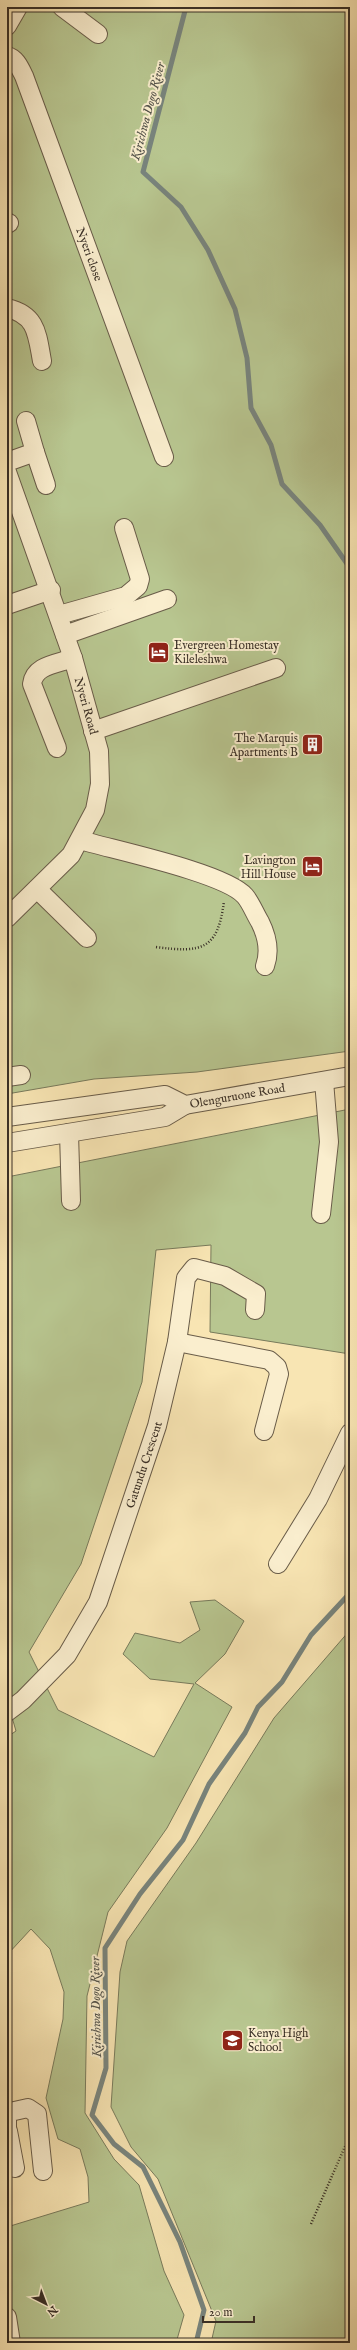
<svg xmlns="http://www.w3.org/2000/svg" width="357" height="2350" font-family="'IM FELL English',serif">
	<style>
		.green { fill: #b8c690; stroke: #787a5b }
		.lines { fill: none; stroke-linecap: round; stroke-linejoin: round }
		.stream { stroke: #78847d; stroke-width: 5 }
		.minor-casing { stroke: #695c49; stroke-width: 20 }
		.path { stroke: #392f26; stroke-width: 2.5; stroke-dasharray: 1 2; stroke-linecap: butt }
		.minor { stroke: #faeece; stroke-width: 18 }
		.labels { text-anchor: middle; stroke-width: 4; stroke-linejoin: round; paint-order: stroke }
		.street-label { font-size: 12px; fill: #392f26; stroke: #faeece }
		.poi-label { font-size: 12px; fill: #392f26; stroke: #faeece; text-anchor: start }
		.water-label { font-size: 13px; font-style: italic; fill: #53524a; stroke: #faeece }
	</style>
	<rect width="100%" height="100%" fill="#f8e5b3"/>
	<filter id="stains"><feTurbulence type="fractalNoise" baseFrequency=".005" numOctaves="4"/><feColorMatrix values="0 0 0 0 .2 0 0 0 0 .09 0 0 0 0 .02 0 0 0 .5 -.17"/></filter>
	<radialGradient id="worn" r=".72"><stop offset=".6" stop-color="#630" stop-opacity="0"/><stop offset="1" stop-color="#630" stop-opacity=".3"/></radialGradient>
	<path class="green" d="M7,7H350V1051L197,1072L94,1079L7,1094Z
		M350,1109V1354L210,1332L211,1245L156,1250L142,1382L81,1564L29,1652L58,1710L154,1757L194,1684L150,1679L123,1654L135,1633L180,1643L200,1630L190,1602L215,1600L244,1621L225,1654L195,1683L232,1707L167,1828L108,1912L87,1996L85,2113L114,2159L139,2185L164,2271L184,2315L176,2343H7V2227L89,2202L88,2177L80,2149L58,2139L46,2098L63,2019L64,1992L50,1949L31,1929L7,1955V1737L16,1731L7,1700V1177Z
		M350,1630V2343H211L216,2321L158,2179L131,2147L111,2107L120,1972L127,1941L196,1843L274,1718Z"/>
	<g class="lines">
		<path class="stream" d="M186,7L143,172L181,207L208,250L235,309L247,358L251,408L271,445L282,484L320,525L350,568
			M196,2343L204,2310L180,2242L143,2167L114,2144L92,2115L106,2068L105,1948L140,1894L183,1840L209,1784L245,1733L258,1707L282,1682L311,1635L350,1593"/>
		<defs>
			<g id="minor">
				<path d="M62,7L98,34"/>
				<path d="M7,26L18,7"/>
				<path id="s1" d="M7,56C16,58 20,68 24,76L164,457"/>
				<path d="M7,224L9,223"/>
				<path d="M7,308C37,315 37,334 42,361"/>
				<path d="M35,452L46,485"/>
				<path d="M7,462L35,452L26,421"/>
				<path id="s2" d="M7,472L73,658L99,751L100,784L95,810L71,855L7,918"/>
				<path d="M7,605L51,590"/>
				<path d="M59,615L126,596L138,586L140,579L124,528"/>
				<path d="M65,635L167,599"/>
				<path d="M93,731L276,668"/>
				<path d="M57,748L32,684C34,665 57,664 73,658"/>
				<path d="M80,840C114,850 225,873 245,896C251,903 255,914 260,922C267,936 270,952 265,966"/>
				<path d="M37,889L87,938"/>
				<path d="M7,1077L21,1075"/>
				<path id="s3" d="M7,1117L165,1095L185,1105L350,1076"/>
				<path d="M69,1133L71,1201"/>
				<path d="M7,1143L165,1117L185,1105"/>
				<path d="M321,1214L329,1142L324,1081"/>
				<path d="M177,1342L269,1360L277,1367L279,1374L264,1431"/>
				<path d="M278,1564L318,1499L350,1433"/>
				<path id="s4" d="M7,1712L23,1700L67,1655L98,1602L157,1426L177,1342L186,1278L194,1268L225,1276L256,1294L255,1310"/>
				<path d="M7,2131V2117L10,2112L28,2108L37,2114L43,2171"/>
				<path d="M8,2131L15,2168"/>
				<path d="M7,2317L11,2343"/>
			</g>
		</defs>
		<use href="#minor" class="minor-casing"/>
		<path class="path" d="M156,947C202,953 218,950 224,901
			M311,2224L350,2135"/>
		<use href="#minor" class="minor"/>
	</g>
	<defs>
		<symbol id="hotel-square" viewBox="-11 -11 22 22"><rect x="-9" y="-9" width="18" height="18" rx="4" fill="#8f2418" stroke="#faeece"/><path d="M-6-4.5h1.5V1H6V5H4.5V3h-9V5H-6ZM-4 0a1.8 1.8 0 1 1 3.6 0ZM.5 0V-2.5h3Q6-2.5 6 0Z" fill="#fff"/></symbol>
		<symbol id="building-square" viewBox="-11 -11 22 22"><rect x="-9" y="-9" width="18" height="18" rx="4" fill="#8f2418" stroke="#faeece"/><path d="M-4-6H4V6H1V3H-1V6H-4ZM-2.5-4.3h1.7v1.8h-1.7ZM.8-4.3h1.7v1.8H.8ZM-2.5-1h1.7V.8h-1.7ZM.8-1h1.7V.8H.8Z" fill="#fff"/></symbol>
		<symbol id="school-square" viewBox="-11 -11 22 22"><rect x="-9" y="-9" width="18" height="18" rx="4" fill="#8f2418" stroke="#faeece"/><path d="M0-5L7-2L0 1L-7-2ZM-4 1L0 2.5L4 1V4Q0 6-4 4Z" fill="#fff"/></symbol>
	</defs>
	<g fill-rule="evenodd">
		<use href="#hotel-square" x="146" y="640" width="25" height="25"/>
		<use href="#building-square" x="300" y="732" width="25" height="25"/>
		<use href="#hotel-square" x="300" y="854" width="25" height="25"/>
		<use href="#school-square" x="220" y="2028" width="25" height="25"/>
	</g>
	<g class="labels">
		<g class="street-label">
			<text dy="4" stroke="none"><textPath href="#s1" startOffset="217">Nyeri close</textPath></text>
			<text dy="4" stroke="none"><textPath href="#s2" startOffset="247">Nyeri Road</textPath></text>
			<text dy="4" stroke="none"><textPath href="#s3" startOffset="235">Olenguruone Road</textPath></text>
			<text dy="4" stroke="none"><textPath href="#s4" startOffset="289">Gatundu Crescent</textPath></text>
		</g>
		<g class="poi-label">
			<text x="174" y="649">Evergreen Homestay<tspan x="174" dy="14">Kileleshwa</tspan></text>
			<text x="298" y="742" text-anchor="end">The Marquis<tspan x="298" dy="14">Apartments B</tspan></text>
			<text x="296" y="864" text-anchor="end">Lavington<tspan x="296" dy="14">Hill House</tspan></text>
			<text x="248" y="2037">Kenya High<tspan x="248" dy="14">School</tspan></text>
		</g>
		<g class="water-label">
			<text transform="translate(147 111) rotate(-75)" y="5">Kirichwa Dogo River</text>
			<text transform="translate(95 2007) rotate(-91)" y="5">Kirichwa Dogo River</text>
		</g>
	</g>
	<rect width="357" height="2350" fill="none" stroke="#f8e5b3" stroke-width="24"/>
	<rect x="8" y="8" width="341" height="2334" fill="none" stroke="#392f26" stroke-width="2"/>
	<rect x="12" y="12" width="333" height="2326" fill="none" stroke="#392f26"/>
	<g transform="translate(46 2304) rotate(138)" stroke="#faeece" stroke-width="3" paint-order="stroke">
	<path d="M0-3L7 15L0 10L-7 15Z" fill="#392f26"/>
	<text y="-6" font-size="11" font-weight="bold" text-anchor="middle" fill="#392f26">N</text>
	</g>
	<path d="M203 2316v6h51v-6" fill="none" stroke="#392f26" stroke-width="2"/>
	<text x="209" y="2316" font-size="12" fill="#392f26" stroke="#faeece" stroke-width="3" paint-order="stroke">20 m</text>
	<rect width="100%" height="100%" filter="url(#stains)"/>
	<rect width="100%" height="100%" fill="url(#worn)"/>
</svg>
